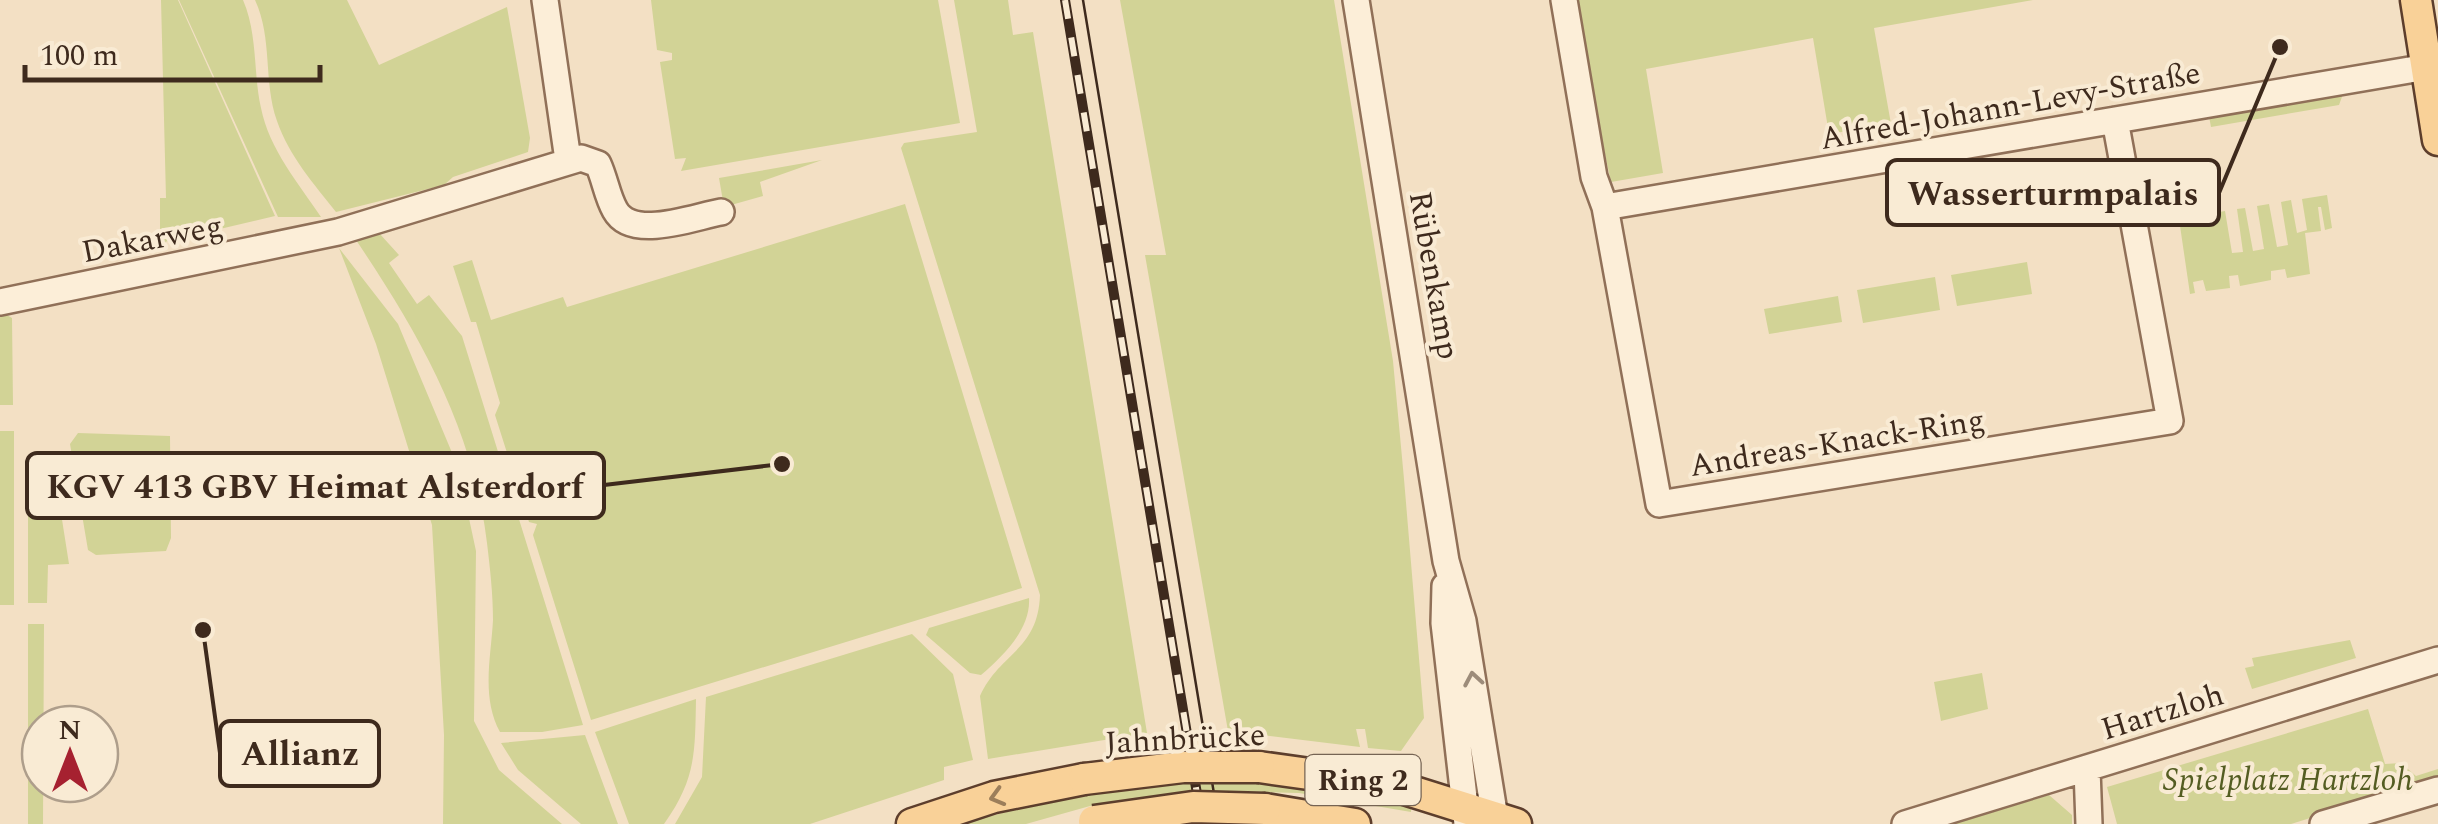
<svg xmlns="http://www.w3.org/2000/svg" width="2438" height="824" font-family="Spectral,serif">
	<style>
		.green { fill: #d2d396 }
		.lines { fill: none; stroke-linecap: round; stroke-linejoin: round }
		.minor-casing { stroke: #907058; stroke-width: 30 }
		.major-casing { stroke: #5d3e2c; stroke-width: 35 }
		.minor { stroke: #fceed8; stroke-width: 25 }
		.major { stroke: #f9d198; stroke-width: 30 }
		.tram { stroke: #3e2a1d; stroke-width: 2.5 }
		.rail-casing { stroke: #3e2a1d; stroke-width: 10 }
		.rail { stroke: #f9ebd4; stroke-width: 6; stroke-dasharray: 19; stroke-linecap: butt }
		.major-bridge-casing { stroke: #5d3e2c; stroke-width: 35; stroke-linecap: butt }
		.major-bridge { stroke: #f9d198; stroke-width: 30 }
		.oneway { stroke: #9d8c7a }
		.oneway2 { stroke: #9c7e5a }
		.labels { text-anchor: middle; stroke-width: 8; stroke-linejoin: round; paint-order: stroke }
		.shield { fill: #f9ebd4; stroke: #766454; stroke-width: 2.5 }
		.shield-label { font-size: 30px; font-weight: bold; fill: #3e2a1d }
		.street-label { font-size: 32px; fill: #3e2a1d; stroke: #f9ebd4 }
		.park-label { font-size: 32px; font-style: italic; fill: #545d22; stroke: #f9ebd4 }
		.leader { fill: none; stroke: #3e2a1d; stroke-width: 4 }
		.callout-dot { fill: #3e2a1d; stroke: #f9ebd4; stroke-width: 4 }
		.callout { fill: #f9ebd4; stroke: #3e2a1d; stroke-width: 4 }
		.callout-label { font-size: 35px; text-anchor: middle; font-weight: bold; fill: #3e2a1d }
	</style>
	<rect width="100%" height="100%" fill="#f3e0c4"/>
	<path class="green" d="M161,0H178L275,216L160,243V198H166Z
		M179,0H243C258,35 253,72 261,108C269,149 299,184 321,217H278Z
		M255,0H347L379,65L507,7L530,138L528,152L453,177L444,185L336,212C314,184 289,156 277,121C263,81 273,39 255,0Z
		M651,0H938L960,123L681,171L686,158L675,159L660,62L672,60V53L657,50Z
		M954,0H1008L1013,35L1033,32L1147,733L988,759L980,696C999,653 1038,651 1040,595L901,148L904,143L977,132Z
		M1120,0H1334L1393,361L1404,479L1424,718L1401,751L1368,748L1365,729H1356L1360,747L1228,731L1145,255H1166Z
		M1572,0H2033L1874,28L1891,124L1829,134L1813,38L1646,69L1663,173L1611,182Z
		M2343,94L2339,105L2211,127L2208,111Z
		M822,160L760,182L763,196L724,207L719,178Z
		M2327,195L2332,228L2325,230L2321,207H2318L2321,231L2305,233L2310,274L2287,278L2285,269L2271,271V280L2240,286L2238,275L2229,276L2230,288L2206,291L2203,280L2193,282L2195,293L2190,294L2179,219L2225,211L2232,253L2243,252L2237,209L2245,208L2253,251L2264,249L2257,206L2269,204L2277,247L2288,245L2281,202L2291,200L2297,233L2307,230L2302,199Z
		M905,204L1022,588L591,720L533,535L537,524L529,522L495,415L500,403L476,322H471L453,266L472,260L491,320L563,297L567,307Z
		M379,233L399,255L389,263L417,304L429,295L462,336L583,725L542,732H500C481,697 491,658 493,620C493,594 490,568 487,543C473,427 418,332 354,237Z
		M339,248L398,324L458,467L476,551L474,721L499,770L562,824H443L444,735L432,525L376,344Z
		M2027,262L2032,294L1957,306L1951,275Z
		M1935,277L1940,310L1863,323L1857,290Z
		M1838,296L1842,322L1769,334L1764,309Z
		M0,311L12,318L13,405H0Z
		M0,431H14V605H0Z
		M78,433L170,436L171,538L166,551L96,555L88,550L70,444Z
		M52,456L69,564L48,565L47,603H28V457Z
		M1029,598C1031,629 1003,656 981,675L970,673L926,635L929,628Z
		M28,624H44L43,824H28Z
		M912,634L953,674L973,760L944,767V780L810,824H675L702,777L706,697Z
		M2350,640L2356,658L2252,689L2245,668L2254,666L2252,658Z
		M1982,673L1988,709L1941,721L1934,682Z
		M696,699C695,753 696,779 664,824H629L595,732Z
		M2368,709L2385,764L2401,763L2416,776L2438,769V778L2291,824H2117L2107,787Z
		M585,735L618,824H581L518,770L501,743Z
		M1197,781C1270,781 1339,791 1411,804V812L1299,793L1213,791L1090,806L1026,824H959L1087,792Z
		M2049,795L2072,815V824H1954Z"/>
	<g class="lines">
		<defs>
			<path id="minor" d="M545,0L568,160
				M1356,0L1446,561L1463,621L1496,824
				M1564,0L1594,177L1605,207L1659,504L2170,421L2115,120
				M1605,207L2427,67
				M0,302L338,232L581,158L598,164C605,179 607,196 615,210C632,241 693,217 721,212
				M1445,586L1444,623L1467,824
				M2087,769L2089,824
				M1905,824L2438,660
				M2323,824L2438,790"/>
			<path id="major" d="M2416,0L2438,140
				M1259,767L1395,786L1516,824
				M1265,809L1355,824
				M912,824L994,797L1084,779"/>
		</defs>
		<use href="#minor" class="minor-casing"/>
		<use href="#major" class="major-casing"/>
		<use href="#minor" class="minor"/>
		<use href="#major" class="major"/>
		<path class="tram" d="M1083,0L1219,824"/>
		<defs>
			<path id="rail" d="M1065,0L1202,824"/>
		</defs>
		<use href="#rail" class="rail-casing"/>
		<use href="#rail" class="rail"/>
		<defs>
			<path id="major-bridge" d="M1084,779L1183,767H1259
				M1094,821L1193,807L1265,809"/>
		</defs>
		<use href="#major-bridge" class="major-bridge-casing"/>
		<use href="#major-bridge" class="major-bridge"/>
	</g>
	<defs><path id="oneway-chevron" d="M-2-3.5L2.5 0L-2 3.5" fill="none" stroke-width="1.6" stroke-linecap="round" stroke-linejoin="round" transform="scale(2.5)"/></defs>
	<use class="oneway" href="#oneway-chevron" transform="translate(1473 679) rotate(-100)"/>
	<use class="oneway2" href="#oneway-chevron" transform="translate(997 797) rotate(164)"/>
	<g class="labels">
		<rect class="shield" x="1305.5" y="755" width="115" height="50" rx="8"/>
		<g class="shield-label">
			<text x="1363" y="790">Ring 2</text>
		</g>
		<g class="street-label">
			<text transform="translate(2010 105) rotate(-10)" y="11">Alfred-Johann-Levy-Straße</text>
			<text transform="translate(152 238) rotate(-11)" y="11">Dakarweg</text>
			<text transform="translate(1435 275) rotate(80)" y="11">Rübenkamp</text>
			<text transform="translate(1837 442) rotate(-9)" y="11">Andreas-Knack-Ring</text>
			<text transform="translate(2162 711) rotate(-17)" y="11">Hartzloh</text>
			<text transform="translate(1185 738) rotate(-3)" y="11">Jahnbrücke</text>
		</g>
		<g class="park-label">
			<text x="2288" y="790">Spielplatz Hartzloh</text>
		</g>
	</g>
	<path class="leader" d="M2280 47L2219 193M782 464L604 485M203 630L220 753"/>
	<g class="callout-dot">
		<circle cx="2280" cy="47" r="10"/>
		<circle cx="782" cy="464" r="10"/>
		<circle cx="203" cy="630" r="10"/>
	</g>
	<g class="callout">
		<rect x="1887" y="160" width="332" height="65" rx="10"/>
		<rect x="27" y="453" width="577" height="65" rx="10"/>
		<rect x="220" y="721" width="159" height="65" rx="10"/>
	</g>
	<g class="callout-label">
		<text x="2053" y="205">Wasserturmpalais</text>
		<text x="315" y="498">KGV 413 GBV Heimat Alsterdorf</text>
		<text x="300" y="765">Allianz</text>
	</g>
	<g transform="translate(70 754)"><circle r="48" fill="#f9ebd4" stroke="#ae9e8b" stroke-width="2.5"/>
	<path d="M0-8L18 38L0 25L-18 38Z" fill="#a62130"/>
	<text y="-15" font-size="28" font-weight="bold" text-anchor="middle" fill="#3e2a1d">N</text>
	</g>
	<path d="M25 65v15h295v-15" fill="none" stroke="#3e2a1d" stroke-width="5"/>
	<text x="40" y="65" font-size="30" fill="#3e2a1d" stroke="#f9ebd4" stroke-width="8" paint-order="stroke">100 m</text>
</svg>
